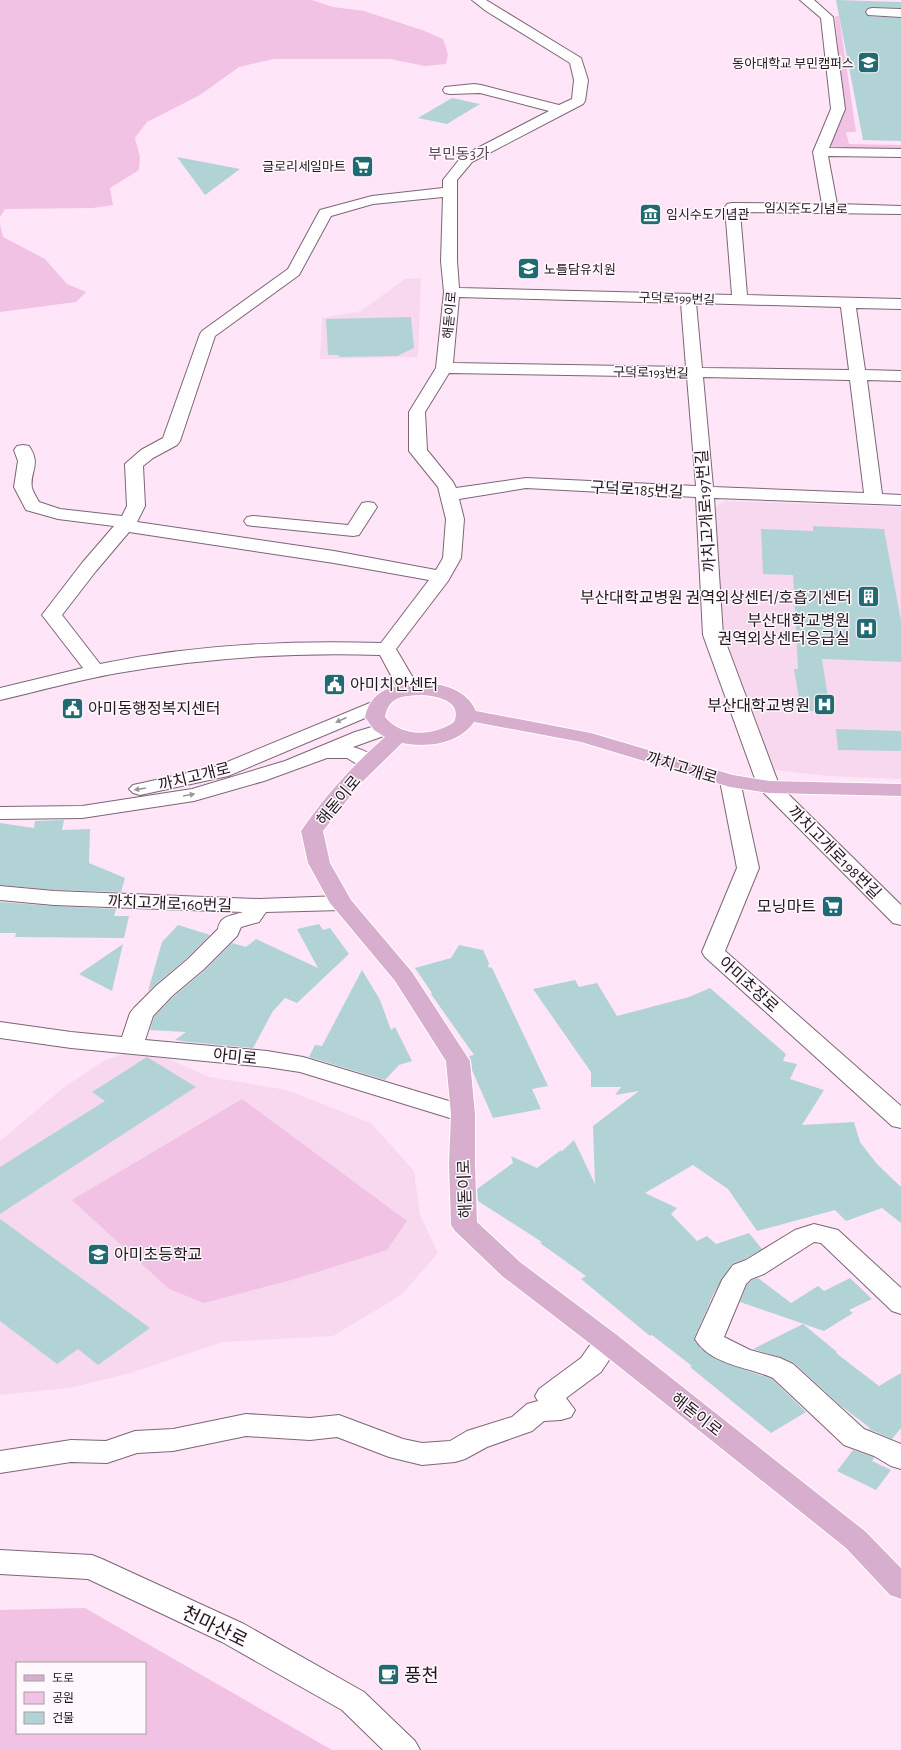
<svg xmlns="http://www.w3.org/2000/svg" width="901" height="1750" font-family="'Alegreya Sans','Noto Sans KR',sans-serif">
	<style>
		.built { fill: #f8d8ef }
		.green { fill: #f2c2e5; fill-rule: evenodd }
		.building { fill: #b1d3d6 }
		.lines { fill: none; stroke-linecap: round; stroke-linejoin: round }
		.minor-casing { stroke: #7c6676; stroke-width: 2 }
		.major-casing { stroke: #fff; stroke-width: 2 }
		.minor { fill: #fff; fill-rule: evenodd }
		.major { fill: #d7aecd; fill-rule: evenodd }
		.oneway { fill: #9b979a }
		.labels { text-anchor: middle; stroke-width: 3; stroke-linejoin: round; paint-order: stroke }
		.far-poi-label { font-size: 13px; fill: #21181e; stroke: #fff9fd; text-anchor: end }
		.far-street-label { font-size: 13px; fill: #21181e; stroke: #fff9fd }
		.far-quarter-label { font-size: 15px; fill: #5b4756; stroke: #fff9fd }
		.street-label { font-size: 16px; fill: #21181e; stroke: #fff9fd }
		.poi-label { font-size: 16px; fill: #21181e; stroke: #fff9fd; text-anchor: end }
		.near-street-label { font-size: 19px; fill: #21181e; stroke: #fff9fd }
		.near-poi-label { font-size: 19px; fill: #21181e; stroke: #fff9fd; text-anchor: start }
	</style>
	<rect width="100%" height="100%" fill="#ffe5f7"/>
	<path class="built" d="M421,278L418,357L320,359L322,318L361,311L405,279Z
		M725,501L901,507V779L828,776L775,770L721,640L713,508Z
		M127,1053L169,1059L209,1077L287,1090L371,1123L414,1171L420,1215L438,1253L401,1295L333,1336L222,1342L131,1373L69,1388L0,1395V1141L63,1088L105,1060Z"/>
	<path class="green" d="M0,0H312L333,7L364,11L422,30L443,39L448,54L446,64L425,66L390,59H274L239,67L200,95L147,122L135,138L140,157L139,170L110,188L113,205L93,208L5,209L0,217Z
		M836,16H839L856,132H846L849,144L901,145V148H838L830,146L844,109L835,18Z
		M0,224L3,237L45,259L67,284L86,292L76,302L0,312Z
		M242,1099L407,1221L387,1250L295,1279L204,1303L169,1289L72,1200Z
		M85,1608L332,1750H0V1610ZM17,1663H145V1733H17Z"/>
	<path class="building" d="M836,0L901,2V8L872,7L868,8L865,11L868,16L901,18V141L863,140Z
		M452,98L480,104L447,124L418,118Z
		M177,157L240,169L205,195Z
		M411,317L414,348L397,356L339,357V355H328L326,319Z
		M813,526L884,529L901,621V662L822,659L830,711H801L794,669H798L793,575L763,574L761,529L813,531Z
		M836,729L901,731V751L838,750Z
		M64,820L62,830L90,829L89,863L125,878L121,892L54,890L0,885V823L34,828L35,821Z
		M0,902L54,906L116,909L114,916H129L124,938L15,937L16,933H0Z
		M319,924L323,930L330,928L349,954L297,1003L285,998L273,1011L253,1048L189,1042L175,1040L186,1032L150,1030L154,1017L173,997L205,970L232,943L246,947L256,939L318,968L297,929Z
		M178,925L210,935L187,958L148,991L162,942Z
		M123,944L112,991L79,974Z
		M459,945L483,950L489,963L488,967L492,968L548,1086L532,1089L541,1109L493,1118L472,1070L471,1061L469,1056L474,1055L431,994L432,993L415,968L451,958Z
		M362,970L380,1000L391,1030L395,1027L412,1061L399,1065L385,1080L309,1057L315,1045L322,1046Z
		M575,980L579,987L597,983L617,1016L689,997L710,988L786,1054L783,1061L797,1064L790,1079L824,1090L802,1125L854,1122L860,1142L877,1164L901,1187V1223L882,1208L846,1221L835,1210L757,1231L728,1189L693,1165L645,1193L677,1208L671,1214L697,1241L707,1236L716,1244L749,1233L762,1249L745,1259L732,1264L714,1293L694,1338L701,1349L719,1361L772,1379L806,1412L771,1433L690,1367L692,1366L652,1335L650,1336L581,1279L586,1276L540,1243L542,1242L478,1201L477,1189L513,1163L511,1156L537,1168L561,1150V1152L574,1140L595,1184L593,1126L639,1091L615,1095L621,1087H591V1072L533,989Z
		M147,1057L196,1087L0,1214V1167L105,1101L92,1092Z
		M0,1219L150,1328L98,1365L78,1349L57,1364L0,1321Z
		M758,1278L791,1303L818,1286L824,1291L850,1278L872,1299L849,1310L853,1313L824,1331L740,1302L747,1285L752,1280Z
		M803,1324L837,1352L836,1353L879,1386L901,1373V1428L892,1439L869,1429L870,1428L840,1405L794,1363L780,1357L753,1349Z
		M853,1450L873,1457L874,1458L872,1461L891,1470L876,1490L837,1471Z"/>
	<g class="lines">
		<defs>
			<path id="minor" d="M472,0H486L581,58L588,80L585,101L583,104L472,162L457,180V261L459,288L732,295L725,207L727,204L732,203L822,204L813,152L831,109L821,18L800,0H814L833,17L845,109L829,148L901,149V157L828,156L837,204L901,206V214L740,212L747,295L901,299V309L856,308L865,370L901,371V381L867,380L882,494L901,495V505L714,498L723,635L779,785L901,905V925L893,923L758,787L703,635L696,497L526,488L459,499L464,519L461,558L448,581L396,649L416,683L418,690L415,694L408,696L401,694L380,655C292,652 204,658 118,673C78,680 39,691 0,700V688L83,668L42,615L82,563L114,526L58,519L26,510L14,487L18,461L14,450L17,446L23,445L29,446C42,465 29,472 32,488C33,492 37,498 39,502L60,509L122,516L127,506L125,464L141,450L163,438L200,334L202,331L288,269L320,210L372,196L443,188V180L462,156L549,111L480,93L450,94L445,93L443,90L445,87L474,84L481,85L559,105L572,99L574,80L570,63L486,11ZM443,197L441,261L444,292L436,368L409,412V451L438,487L446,519L443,558L436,570L334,551L137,522L145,506L143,466L153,458L177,445L180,441L215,336L299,275L331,216L373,204ZM459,297L681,303L686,367L453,363ZM696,303L841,307L849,370L702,368ZM449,373L687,377L696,486L526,478L456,488L453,482L427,450L425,412ZM703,377L850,380L864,493L713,487ZM129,532L334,563L429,580L381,643C287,640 192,645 100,664L62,615L96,571Z
				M872,8L901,9V17L868,15L866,12L868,9Z
				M368,502L374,503L377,507L359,535L353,536L253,526L247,525L244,521L247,517L253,516L348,525L362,503Z
				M377,700L384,702L387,706L384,710L228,776L140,795L133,793L129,789L133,785L215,767Z
				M385,723L392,725L395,729L392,733L353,747C364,750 373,754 379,763L376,767L369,769L362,767L347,758H327L264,781L194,801L82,818L0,819V807L82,806L192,789L285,761L355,732Z
				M730,775L737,777L740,781L759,868L725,951L901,1106V1128L892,1126L705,957L702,952L737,868L720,781L723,777Z
				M0,886L54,891L259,899L341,896L349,898L352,903L349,908L341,910L266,912L259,922L241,927L237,936L204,969L172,996L153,1016L145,1040L267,1051L303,1057L472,1108L475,1114L472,1120L463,1122L300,1072L267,1067L71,1048L0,1038V1022L71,1032L122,1037L130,1013L134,1008L156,986L188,959L218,929C220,915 232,916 243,912L54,905L0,900Z
				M814,1224L838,1230L901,1288V1314L892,1311L821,1243L814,1242L764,1274L751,1279L746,1284L724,1337L750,1350L780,1358L793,1364L864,1429L901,1444V1469L891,1466L874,1456L844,1445L773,1378C749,1367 710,1365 695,1339L722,1280L733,1265L746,1260L795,1230Z
				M607,1332L617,1335L621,1342L601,1372L566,1398L575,1410L571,1417L561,1420L544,1421L532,1431L487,1447L465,1459L455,1462L422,1465L389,1457L337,1437L310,1440L246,1436L173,1451L137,1453L107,1463L71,1462L0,1473V1451L71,1440L106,1441L135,1431L173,1429L246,1414L310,1418L339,1415L403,1439L422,1443L450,1441L467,1431L512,1417L527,1404L538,1401L535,1396L539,1389L581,1358L597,1335Z
				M0,1550L92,1555L102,1559L244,1624L364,1692L415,1741L420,1750H383L342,1710L222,1642L88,1579L0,1574Z"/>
			<path id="major" d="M416,683C439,682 466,688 476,711L591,733L733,775L769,781L901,784V796L769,793L730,787L581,742L474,722C459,744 427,748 402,743L359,785L323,831L330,863L351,900L412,972L470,1061L475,1114V1164L477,1222L520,1262L617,1335L866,1532L901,1568V1599L890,1595L846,1548L597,1349L502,1276L455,1231L451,1225L449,1164L451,1114L446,1061L395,981L330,903L308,863L301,831C325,796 353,765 385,737L374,730L365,717C371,690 391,686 416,683ZM422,695C437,696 463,701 454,722C434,736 402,738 385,717C389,696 403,696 422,695Z"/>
		</defs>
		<use href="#minor" class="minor-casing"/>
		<use href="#major" class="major-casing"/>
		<use href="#minor" class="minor"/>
		<use href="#major" class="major"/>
	</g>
	<defs><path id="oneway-solid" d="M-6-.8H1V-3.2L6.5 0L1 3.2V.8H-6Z"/></defs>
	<g class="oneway">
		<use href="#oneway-solid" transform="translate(341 720) rotate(156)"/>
		<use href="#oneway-solid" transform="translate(140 789) rotate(171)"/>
		<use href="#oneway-solid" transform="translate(189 795) rotate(-10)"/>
	</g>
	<defs>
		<symbol id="university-square" viewBox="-11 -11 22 22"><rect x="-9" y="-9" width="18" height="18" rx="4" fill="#206b73" stroke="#fff9fd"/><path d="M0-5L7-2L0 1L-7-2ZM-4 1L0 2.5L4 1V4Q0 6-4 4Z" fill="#fff"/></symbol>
		<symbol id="supermarket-square" viewBox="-11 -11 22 22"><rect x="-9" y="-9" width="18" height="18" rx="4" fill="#206b73" stroke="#fff9fd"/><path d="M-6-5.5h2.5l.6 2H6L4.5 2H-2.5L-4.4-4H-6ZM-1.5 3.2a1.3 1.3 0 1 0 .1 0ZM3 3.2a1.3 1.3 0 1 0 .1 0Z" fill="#fff"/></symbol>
		<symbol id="museum-square" viewBox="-11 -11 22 22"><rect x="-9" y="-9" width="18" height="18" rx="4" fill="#206b73" stroke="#fff9fd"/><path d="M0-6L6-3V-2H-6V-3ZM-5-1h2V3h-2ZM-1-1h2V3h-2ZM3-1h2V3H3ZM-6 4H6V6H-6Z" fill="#fff"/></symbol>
		<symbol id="school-square" viewBox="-11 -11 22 22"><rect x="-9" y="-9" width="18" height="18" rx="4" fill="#206b73" stroke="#fff9fd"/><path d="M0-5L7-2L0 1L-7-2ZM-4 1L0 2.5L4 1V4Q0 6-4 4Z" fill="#fff"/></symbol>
		<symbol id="building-square" viewBox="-11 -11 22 22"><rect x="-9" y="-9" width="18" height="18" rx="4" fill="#206b73" stroke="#fff9fd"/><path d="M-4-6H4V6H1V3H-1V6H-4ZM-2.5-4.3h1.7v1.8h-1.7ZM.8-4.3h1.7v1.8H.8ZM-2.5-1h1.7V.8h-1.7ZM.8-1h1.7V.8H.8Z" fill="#fff"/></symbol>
		<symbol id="hospital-square" viewBox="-11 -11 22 22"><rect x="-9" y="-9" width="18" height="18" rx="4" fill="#206b73" stroke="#fff9fd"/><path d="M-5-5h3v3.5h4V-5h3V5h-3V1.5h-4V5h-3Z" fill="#fff"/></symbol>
		<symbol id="civic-square" viewBox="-11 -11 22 22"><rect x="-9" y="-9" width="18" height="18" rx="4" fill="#206b73" stroke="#fff9fd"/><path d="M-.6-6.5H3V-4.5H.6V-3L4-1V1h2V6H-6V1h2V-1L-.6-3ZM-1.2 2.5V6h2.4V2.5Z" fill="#fff"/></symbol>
		<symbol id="cafe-square" viewBox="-11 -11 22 22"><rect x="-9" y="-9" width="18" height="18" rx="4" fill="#206b73" stroke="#fff9fd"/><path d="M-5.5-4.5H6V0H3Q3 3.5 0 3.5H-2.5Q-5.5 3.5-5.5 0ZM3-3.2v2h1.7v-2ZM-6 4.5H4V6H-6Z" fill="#fff"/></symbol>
	</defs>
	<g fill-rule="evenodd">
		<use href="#university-square" x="856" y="50" width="25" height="25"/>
		<use href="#supermarket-square" x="350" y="154" width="25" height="25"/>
		<use href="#museum-square" x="638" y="202" width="25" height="25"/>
		<use href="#school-square" x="516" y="256" width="25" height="25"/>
		<use href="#building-square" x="856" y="584" width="25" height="25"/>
		<use href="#hospital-square" x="854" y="616" width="25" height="25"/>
		<use href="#civic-square" x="322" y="672" width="25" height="25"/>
		<use href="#hospital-square" x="812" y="692" width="25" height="25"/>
		<use href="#civic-square" x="60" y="696" width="25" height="25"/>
		<use href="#supermarket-square" x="820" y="894" width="25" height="25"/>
		<use href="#school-square" x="86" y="1242" width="25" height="25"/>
		<use href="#cafe-square" x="376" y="1662" width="25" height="25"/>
	</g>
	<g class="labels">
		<g class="far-poi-label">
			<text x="854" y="68">동아대학교 부민캠퍼스</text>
			<text x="346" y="171">글로리세일마트</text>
			<text x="666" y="219" text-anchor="start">임시수도기념관</text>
			<text x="544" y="274" text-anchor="start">노틀담유치원</text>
		</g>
		<g class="far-street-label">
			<text transform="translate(806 208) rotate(1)" y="5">임시수도기념로</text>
			<text transform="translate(677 298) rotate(2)" y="5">구덕로199번길</text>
			<text transform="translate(449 315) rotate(-85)" y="5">해돋이로</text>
			<text transform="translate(651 372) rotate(1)" y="5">구덕로193번길</text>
		</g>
		<g class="far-quarter-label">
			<text x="459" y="159">부민동3가</text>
		</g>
		<g class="street-label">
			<text transform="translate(637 489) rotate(3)" y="6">구덕로185번길</text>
			<text transform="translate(705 511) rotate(-94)" y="6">까치고개로197번길</text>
			<text transform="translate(682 767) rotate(17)" y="6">까치고개로</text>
			<text transform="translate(194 776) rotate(-14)" y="6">까치고개로</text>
			<text transform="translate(338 800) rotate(-50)" y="6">해돋이로</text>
			<text transform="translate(835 852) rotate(45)" y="6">까치고개로198번길</text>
			<text transform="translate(170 903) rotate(2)" y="6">까치고개로160번길</text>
			<text transform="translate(749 984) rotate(42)" y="6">아미초장로</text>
			<text transform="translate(235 1056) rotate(6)" y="6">아미로</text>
			<text transform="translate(464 1189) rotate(-92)" y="6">해돋이로</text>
			<text transform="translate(697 1414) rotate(38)" y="6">해돋이로</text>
		</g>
		<g class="poi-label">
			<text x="852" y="603">부산대학교병원 권역외상센터/호흡기센터</text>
			<text x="850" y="626">부산대학교병원<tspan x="850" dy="18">권역외상센터응급실</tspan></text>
			<text x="350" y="690" text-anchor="start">아미치안센터</text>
			<text x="810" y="711">부산대학교병원</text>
			<text x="88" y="714" text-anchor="start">아미동행정복지센터</text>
			<text x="816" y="912">모닝마트</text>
			<text x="114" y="1260" text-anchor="start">아미초등학교</text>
		</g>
		<g class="near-street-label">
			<text transform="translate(215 1626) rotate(26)" y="7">천마산로</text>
		</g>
		<g class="near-poi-label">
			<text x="404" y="1682">풍천</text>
		</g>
	</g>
	<rect x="16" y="1662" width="130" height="72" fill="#fff9fd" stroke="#a69fa4"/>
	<rect x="24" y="1675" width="20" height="6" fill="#d7aecd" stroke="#a69fa4"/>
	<text x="52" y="1682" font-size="12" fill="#21181e">도로</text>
	<rect x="24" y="1692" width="20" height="12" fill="#f2c2e5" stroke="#a69fa4"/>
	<text x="52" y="1702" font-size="12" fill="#21181e">공원</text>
	<rect x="24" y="1712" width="20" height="12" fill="#b1d3d6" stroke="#a69fa4"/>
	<text x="52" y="1722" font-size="12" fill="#21181e">건물</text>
</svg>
